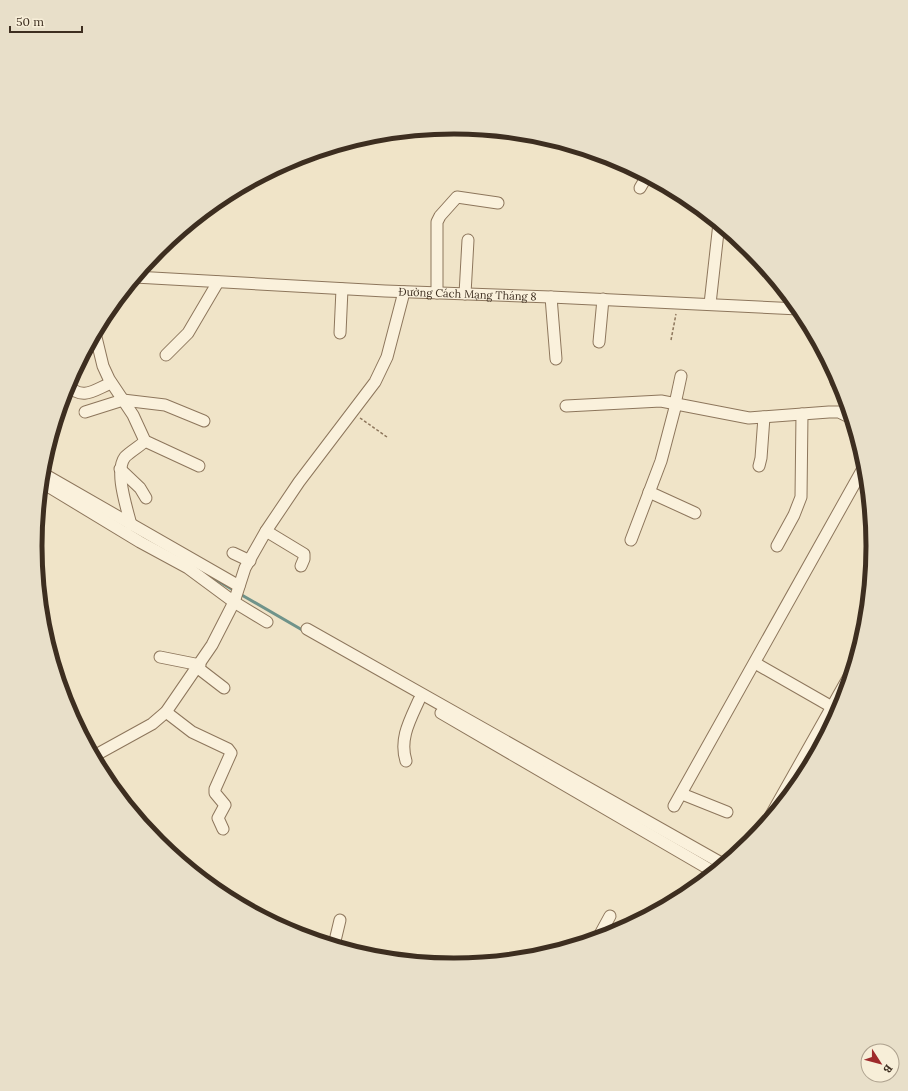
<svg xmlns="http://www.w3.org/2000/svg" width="908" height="1091" font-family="Lora,serif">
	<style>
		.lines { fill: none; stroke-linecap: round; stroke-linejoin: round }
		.stream { stroke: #6f938a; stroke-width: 3 }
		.minor-casing { stroke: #8d765c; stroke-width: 13 }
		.path { stroke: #8d765c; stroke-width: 1.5; stroke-dasharray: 3 2; stroke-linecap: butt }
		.minor { stroke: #faf1dc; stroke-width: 11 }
		.labels { text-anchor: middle; stroke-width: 3; stroke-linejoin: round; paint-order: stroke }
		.street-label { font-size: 11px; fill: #3d2e20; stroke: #f7eed8 }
		.rim { fill: none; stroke: #3d2e20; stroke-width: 5 }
	</style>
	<rect width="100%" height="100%" fill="#f0e4c8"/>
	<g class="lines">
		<path class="stream" d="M198,569L235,591
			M240,594L304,631"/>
		<defs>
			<g id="minor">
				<path d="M640,188L647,176"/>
				<path id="s1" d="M135,277L385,291L551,297L799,309"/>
				<path d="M437,293V222L440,216L457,197L498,203"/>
				<path d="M465,294L468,240"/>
				<path d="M551,297L556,359"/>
				<path d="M710,304L719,223"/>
				<path d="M95,333L103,366L109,379L133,415L145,441L199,466"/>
				<path d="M340,333L342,289"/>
				<path d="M599,342L603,299"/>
				<path d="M166,355L188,333L218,282"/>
				<path d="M836,382L842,387"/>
				<path d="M67,385C83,401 94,390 111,383"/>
				<path d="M675,404L681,376"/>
				<path d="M566,406L661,401L749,418L829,412H839L851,418"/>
				<path d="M85,412L123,400L165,405L204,421"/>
				<path d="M759,466L761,458L764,417"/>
				<path d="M120,469L140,488L146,498"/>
				<path d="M42,473L239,586"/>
				<path d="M41,482L140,542L188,568L234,602L267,622"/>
				<path d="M649,492L695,513"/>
				<path d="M131,525C127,508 114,471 125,457C131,451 139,447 145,441"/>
				<path d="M266,531L304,554V559L301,566"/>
				<path d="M631,540L661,461L676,404"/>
				<path d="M777,546L794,515L801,497L802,414"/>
				<path d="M233,553L250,561"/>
				<path d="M307,629L723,864"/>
				<path d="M160,657L200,665"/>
				<path d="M755,663L832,707"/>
				<path d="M198,668L224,688"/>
				<path d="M166,712L192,732L228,749L231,753L215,789V793L225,805L218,818L223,829"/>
				<path d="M441,713L714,872"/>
				<path d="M94,756L152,724L166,712L212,645L234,602L245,568L266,531L299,482L375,382L387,357L404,292"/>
				<path d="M406,761C399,739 410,720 419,700"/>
				<path d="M682,794L727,812"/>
				<path d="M674,806L865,465"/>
				<path d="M767,822L851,673"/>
				<path d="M598,938L610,916"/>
				<path d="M334,945L340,920"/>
			</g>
		</defs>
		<use href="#minor" class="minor-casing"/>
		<path class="path" d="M671,340L676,314
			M360,418L387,437"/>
		<use href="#minor" class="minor"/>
	</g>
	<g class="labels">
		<g class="street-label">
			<text dy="4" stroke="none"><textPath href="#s1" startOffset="333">Đường Cách Mạng Tháng 8</textPath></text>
		</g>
	</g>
	<path d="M0 0H908V1091H0ZM42 546a412 412 0 1 1 824 0a412 412 0 1 1-824 0Z" fill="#e8dfc9" fill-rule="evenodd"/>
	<path class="rim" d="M42 546a412 412 0 1 1 824 0a412 412 0 1 1-824 0Z"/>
	<g transform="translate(880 1063) rotate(126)"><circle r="19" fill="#f7eed8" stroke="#ada18e"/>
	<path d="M0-3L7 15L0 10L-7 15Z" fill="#9e2a2b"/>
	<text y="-6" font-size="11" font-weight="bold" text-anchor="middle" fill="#3d2e20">B</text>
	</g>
	<path d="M10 26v6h72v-6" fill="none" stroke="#3d2e20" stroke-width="2"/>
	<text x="16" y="26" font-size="12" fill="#3d2e20" stroke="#f7eed8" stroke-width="3" paint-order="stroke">50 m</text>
</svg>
